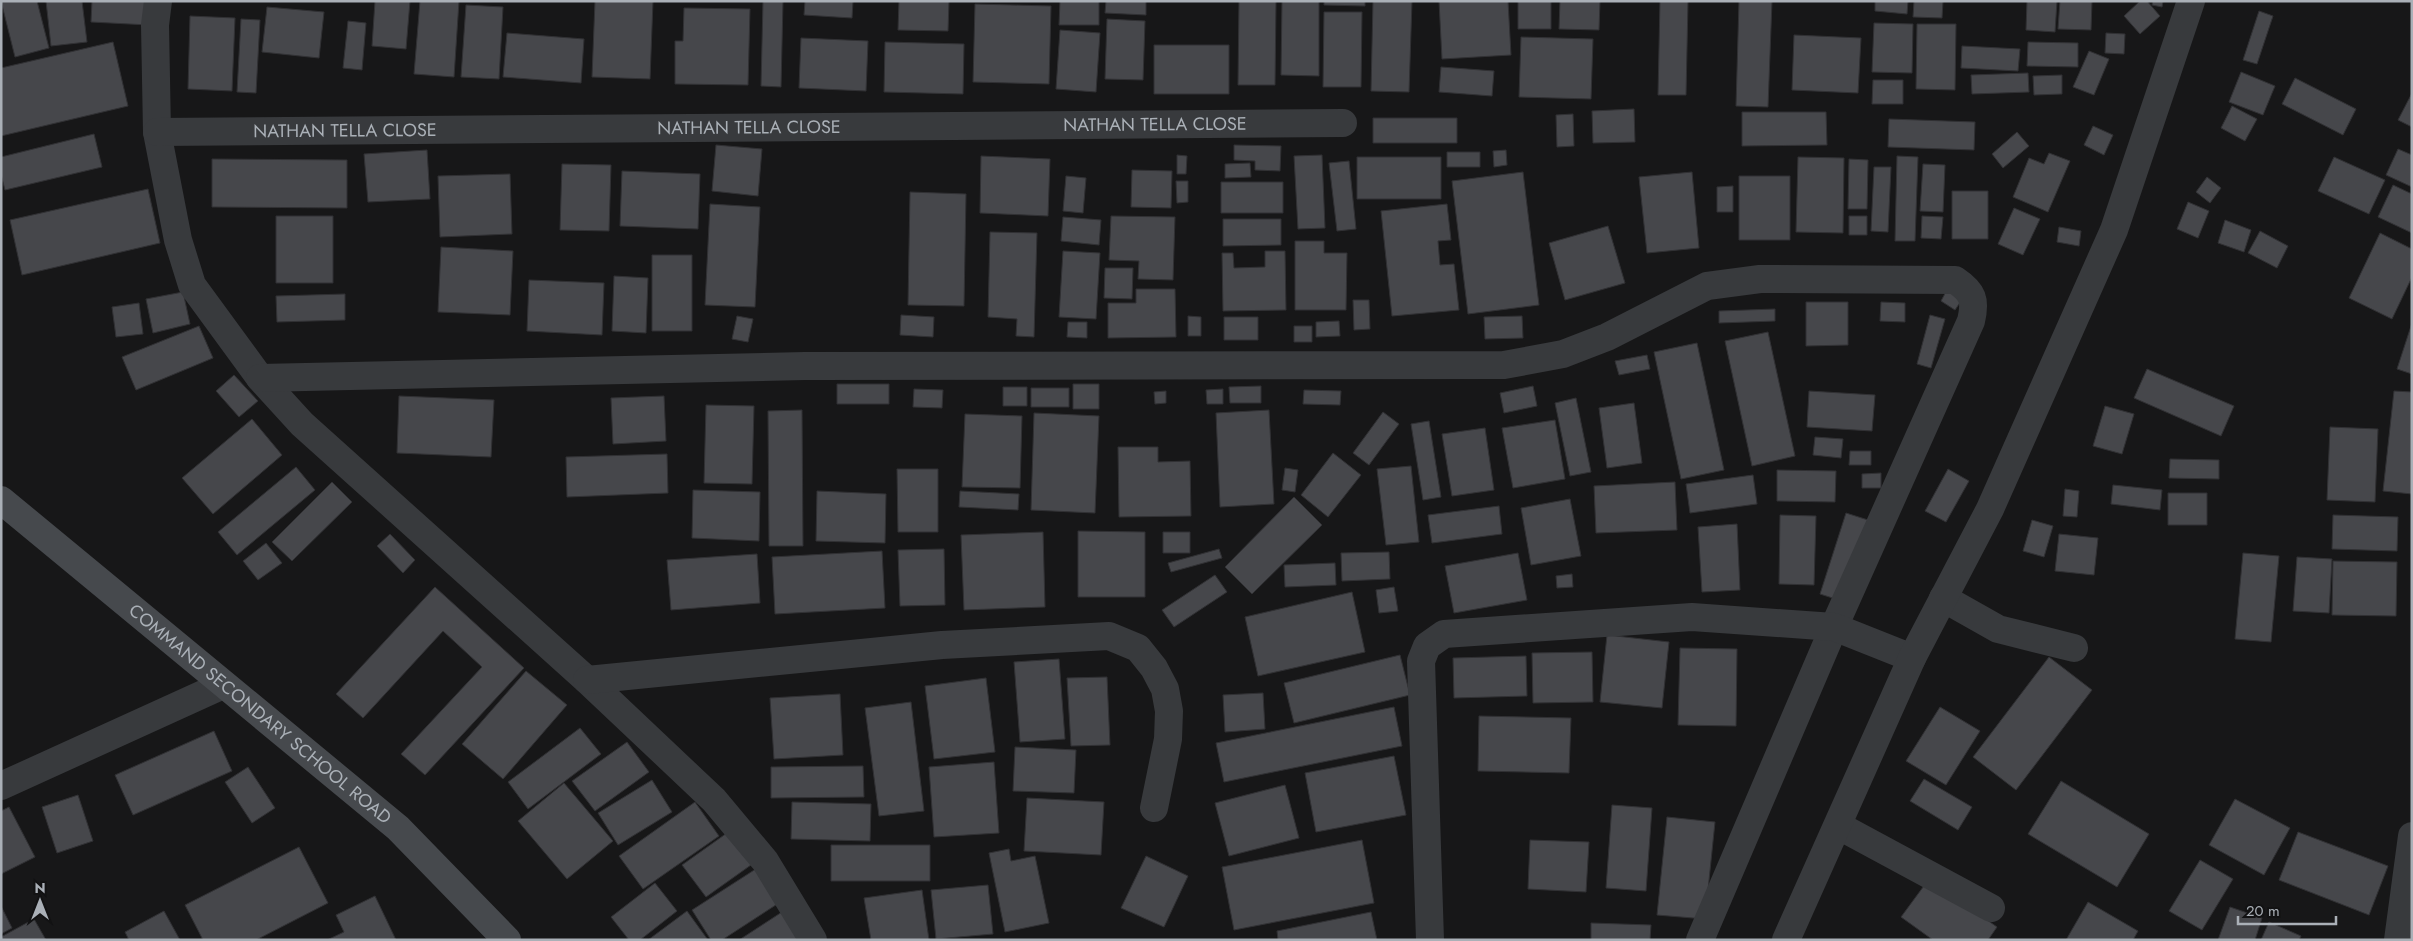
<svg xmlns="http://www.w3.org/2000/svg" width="2413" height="941" font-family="Jost,sans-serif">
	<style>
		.building { fill: #46474b; stroke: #313134 }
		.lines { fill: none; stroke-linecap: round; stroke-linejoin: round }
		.minor { stroke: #383a3d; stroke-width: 28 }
		.secondary { stroke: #46494d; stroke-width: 28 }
		.labels { text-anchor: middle; stroke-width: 4; stroke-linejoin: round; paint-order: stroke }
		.street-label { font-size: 18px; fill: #aab0b7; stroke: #121213 }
	</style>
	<rect width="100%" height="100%" fill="#171718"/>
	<path class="building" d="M1,1H37L49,48L15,57Z
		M46,1H82L87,42L51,46Z
		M92,1H150L149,25L91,22Z
		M375,1H410L406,49L372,46Z
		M420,1H459L454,77L414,74Z
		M595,1H653L650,79L592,77Z
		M763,1H783L781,87L761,86Z
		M805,1H853L852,18L804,15Z
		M899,1H949L948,31L898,30Z
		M1060,1H1099V25H1059Z
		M1106,1H1146V15L1105,13Z
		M1239,1H1276L1275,85H1238Z
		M1282,1H1319V76L1281,75Z
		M1324,1H1365V6L1324,5Z
		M1373,1H1412L1409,92L1371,91Z
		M1439,1H1508L1511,55L1442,59Z
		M1518,1H1551V29H1518Z
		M1560,1H1600L1599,30L1559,29Z
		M1660,1H1688L1686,95H1658Z
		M1739,1H1772L1768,107L1736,106Z
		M1875,1H1908L1907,14L1875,11Z
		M1914,1H1943L1942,18L1913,17Z
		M2027,1H2057L2055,32L2026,30Z
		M2060,1H2092L2091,30L2058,29Z
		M2140,1H2147L2160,16L2140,34L2124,16Z
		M2153,1H2163L2162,7L2152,5Z
		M975,4L1051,6L1049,84L973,82Z
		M466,5L503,7L499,79L461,77Z
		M267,7L324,12L319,58L262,52Z
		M684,8L750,9L748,85L675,84V41H683Z
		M2259,11L2273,16L2257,64L2243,60Z
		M1324,12H1362L1361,87H1323Z
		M190,16L235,18L232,91L188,89Z
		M241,19L260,20L256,93L237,92Z
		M1107,19L1145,21L1143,80L1105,79Z
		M348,21L366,23L362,70L343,68Z
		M1874,23L1913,24L1912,73L1872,72Z
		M1917,24H1956L1955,90L1916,89Z
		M1060,30L1100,33L1096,92L1056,89Z
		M507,33L584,39L581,83L503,77Z
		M2106,33L2125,34L2124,54L2105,53Z
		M1794,35L1861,38L1858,93L1792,90Z
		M1521,37L1593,39L1591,99L1519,97Z
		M801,38L868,41L866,91L799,88Z
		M113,42L128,106L1,136V68Z
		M885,42L964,44L963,94L884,92Z
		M2028,42L2078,43V67L2027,66Z
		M1154,45H1229V94H1154Z
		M1962,46L2020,49L2018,71L1961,68Z
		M2089,51L2109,59L2094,95L2073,87Z
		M1441,67L1494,71L1492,96L1439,92Z
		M2241,72L2275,86L2263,115L2229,102Z
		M2028,73L2029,92L1972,94L1971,75Z
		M2062,75V94L2034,95L2033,76Z
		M2295,78L2356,109L2343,135L2282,104Z
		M1873,80H1903V104H1872Z
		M2412,93V127L2398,120Z
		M2232,106L2257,119L2245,141L2221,128Z
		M1634,109L1635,142L1593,143L1592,111Z
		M1742,112H1826L1827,145L1742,146Z
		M1573,114L1574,146L1557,147L1556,115Z
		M1373,118H1457V143H1373Z
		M1889,119L1975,122L1974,150L1888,147Z
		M2093,126L2113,135L2104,155L2084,145Z
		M2017,132L2029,146L2003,168L1992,154Z
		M94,134L102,167L5,190L1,174V157Z
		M716,145L762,149L758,196L712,191Z
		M1234,145L1281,146L1280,171L1255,170V161L1234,160Z
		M2398,149L2412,155V187L2386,175Z
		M427,150L430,199L368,202L364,154Z
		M1506,150L1507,165L1494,167L1493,151Z
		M1447,152H1480V167H1447Z
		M2049,153L2070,161L2048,212L2013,197L2029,158L2044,164Z
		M1177,155L1187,156L1186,174H1177Z
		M1322,155L1325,228L1298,229L1294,156Z
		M981,156L1050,159L1048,216L980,213Z
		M1897,156L1918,157L1915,241H1895Z
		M1357,157H1441V199H1357Z
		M1798,157L1844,158L1843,233L1796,232Z
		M2334,157L2385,180L2369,214L2318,191Z
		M212,159L347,160V208L212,207Z
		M1849,159L1868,160L1867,209H1848Z
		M1349,161L1356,229L1337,231L1329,163Z
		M1250,163L1251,177L1225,178V164Z
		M562,164L611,165L609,231L560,230Z
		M1923,164L1945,165L1943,212L1920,211Z
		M1874,167H1891L1888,232L1871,231Z
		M1132,170L1172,171L1171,208L1131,207Z
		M622,171L700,174L698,229L620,226Z
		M1523,172L1539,305L1468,314L1452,181Z
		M1692,172L1699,248L1647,253L1639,177Z
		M510,174L512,234L440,237L438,176Z
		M1066,176L1086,178L1083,213L1063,211Z
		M1739,176H1790V240H1739Z
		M2207,177L2221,188L2210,203L2196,192Z
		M1176,181H1188V202L1177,203Z
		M1221,182H1283V213H1221Z
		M2393,185L2412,194V233L2378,217Z
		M1733,186V212H1717V187Z
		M148,189L160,243L22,275L10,220Z
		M1952,191H1988V239H1952Z
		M910,192L966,194L964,306L908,305Z
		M2188,202L2209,211L2198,238L2177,229Z
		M710,204L760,207L755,307L705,305Z
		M1447,204L1451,240L1438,241L1440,265L1454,264L1459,310L1392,316L1381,211Z
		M2014,208L2040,219L2023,255L1998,244Z
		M276,216H333V283H276Z
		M1111,216L1175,217L1173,280L1138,279L1139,261L1109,260Z
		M1849,216H1867V235H1849Z
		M1922,216L1943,217L1941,239L1921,238Z
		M1063,217L1101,220L1099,245L1061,241Z
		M1223,219H1281V245L1223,246Z
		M2225,220L2251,230L2244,252L2218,243Z
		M1608,226L1625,283L1565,300L1549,243Z
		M2059,227L2081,231L2079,246L2057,242Z
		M2260,231L2288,246L2277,268L2248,253Z
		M990,232L1037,233L1034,337L1016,336L1017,319L988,317Z
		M2380,233L2412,249V277L2392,319L2349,298Z
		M1295,241H1324V253H1347L1346,310H1295Z
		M441,247L513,251L510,315L438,312Z
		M1063,251L1100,253L1096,319L1059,317Z
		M1265,251H1285L1286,310L1223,311L1222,253H1233L1234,268L1265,267Z
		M652,255H692V331H652Z
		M1105,268H1133L1132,299L1104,298Z
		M614,276L648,278L646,333L612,331Z
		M529,280L604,283L602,335L527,331Z
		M1948,288L1963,298L1955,310L1941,301Z
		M1136,289H1175L1176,337L1108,338V303H1136Z
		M183,292L190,324L153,333L146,299Z
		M345,294V320L277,322L276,296Z
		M1353,300H1369L1370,329L1354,330Z
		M1806,302H1848V345L1806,346Z
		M1881,302L1905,303V322L1880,321Z
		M139,303L143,334L116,337L112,307Z
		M1775,309V321L1719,323V311Z
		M901,315L934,317L933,337L900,335Z
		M1930,315L1945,319L1931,368L1917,364Z
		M737,316L753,319L748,342L732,339Z
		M1188,316L1201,317V336H1188Z
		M1522,316L1523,338L1485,339L1484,317Z
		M1224,317H1258V340H1224Z
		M1339,321L1340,336L1316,337V322Z
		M1068,322H1087V338L1067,337Z
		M2412,323V374L2397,369Z
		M199,326L213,358L136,390L122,357Z
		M1294,326H1312V342H1294Z
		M1768,332L1795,456L1752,466L1725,341Z
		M1697,343L1724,470L1681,479L1654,352Z
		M1647,355L1650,369L1619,375L1615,361Z
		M2147,369L2234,406L2221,436L2134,398Z
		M234,375L258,401L239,417L216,391Z
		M837,384H889V404H837Z
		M1073,384H1099V409H1073Z
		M1261,386V403H1230L1229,387Z
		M1533,386L1537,406L1504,413L1500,393Z
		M1003,387H1027V406H1003Z
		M1031,388H1069V407H1031Z
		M914,389L943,390L942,408L913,407Z
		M1223,389V404H1207L1206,390Z
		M1304,390L1341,391L1340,405L1303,404Z
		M1166,391V403L1155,404L1154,392Z
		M1809,391L1875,395L1872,431L1807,427Z
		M2394,391L2412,392V494L2383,491Z
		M399,396L494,400L491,457L397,453Z
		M664,396L666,441L613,444L611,398Z
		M1576,398L1591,472L1570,476L1555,403Z
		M1634,403L1642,463L1607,468L1599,408Z
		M706,405L754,406L752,484L704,483Z
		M2105,406L2134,414L2122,454L2093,446Z
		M802,410L803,546H769L768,411Z
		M1269,410L1274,504L1220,507L1216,413Z
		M1383,412L1399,424L1369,465L1353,453Z
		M1034,413L1099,416L1095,513L1031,510Z
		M965,414L1022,416L1020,488L962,487Z
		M252,419L282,455L213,514L182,478Z
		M1555,420L1565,479L1513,488L1502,428Z
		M1429,421L1441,497L1423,500L1411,424Z
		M2330,427L2378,429L2375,502L2327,500Z
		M1485,428L1494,490L1452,496L1442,434Z
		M1815,437L1843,439L1841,458L1813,455Z
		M1118,447H1158V462L1190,461L1191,516L1119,517Z
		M1850,451H1871V465H1849Z
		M1333,453L1361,475L1328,517L1301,495Z
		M667,454L668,493L567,497L566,457Z
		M2170,459L2219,460V479L2169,478Z
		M1411,466L1419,542L1386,545L1377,469Z
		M296,467L315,490L237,555L218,532Z
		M1285,468L1298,470L1295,492L1282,490Z
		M897,469H938V532H898Z
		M1948,469L1969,481L1946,522L1925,511Z
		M1777,470L1836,471L1835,502L1777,501Z
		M1881,473V488H1862V474Z
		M1753,475L1757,504L1690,513L1686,484Z
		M332,482L352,502L292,561L272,542Z
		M1675,482L1677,530L1596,533L1594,486Z
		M2113,485L2162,490L2160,510L2111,504Z
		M2065,489L2079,491L2077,517L2063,516Z
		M693,490L760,492L759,541L692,538Z
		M817,491L886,494L885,543L816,541Z
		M960,491L1019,494L1018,510L959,507Z
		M2168,493H2207V525H2168Z
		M1294,497L1322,525L1252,594L1225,567Z
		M1570,499L1581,556L1531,565L1521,508Z
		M1499,506L1502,534L1432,543L1428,515Z
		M1846,513L1868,520L1842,601L1820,594Z
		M1780,515L1816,516L1814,585L1779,584Z
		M2333,515L2398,517L2397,551L2332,549Z
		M2032,520L2053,526L2044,557L2023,551Z
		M1737,524L1740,590L1702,592L1698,527Z
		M1078,531L1145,532V597H1078Z
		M1043,532L1045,607L964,610L961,535Z
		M1163,532H1190V553H1163Z
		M390,534L415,560L403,573L377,546Z
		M2059,534L2098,538L2094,575L2055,571Z
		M266,543L282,563L258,580L243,561Z
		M944,549L945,605L900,606L898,550Z
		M1219,549L1222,558L1171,572L1168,563Z
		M882,551L885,608L775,614L772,557Z
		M1389,552L1390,579L1342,581L1341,553Z
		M1518,553L1527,600L1454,613L1445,566Z
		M2243,553L2279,556L2271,642L2235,639Z
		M757,554L760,603L671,610L667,560Z
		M2297,557L2332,559L2329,613L2293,611Z
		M2333,561L2397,562L2396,616L2332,615Z
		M1335,563L1336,585L1285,587L1284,565Z
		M1572,574L1573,587L1557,588L1556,576Z
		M1215,575L1227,592L1174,627L1162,610Z
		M435,587L524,668L425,775L401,754L482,667L443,631L363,718L336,694Z
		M1394,587L1398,611L1379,613L1376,590Z
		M1352,592L1365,652L1258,676L1245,617Z
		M1607,635L1669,642L1662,708L1600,702Z
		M1680,648L1737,649L1736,726L1678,725Z
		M1592,652L1593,702L1533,703L1532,653Z
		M1400,655L1410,695L1294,723L1284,683Z
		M1526,656L1527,696L1454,698L1453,658Z
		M2049,657L2092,690L2016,790L1973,757Z
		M1059,659L1065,739L1020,742L1014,662Z
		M526,671L567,705L503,779L462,744Z
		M1107,677L1110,745L1071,746L1067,678Z
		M986,678L995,752L934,759L925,686Z
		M1263,693L1265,729L1225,732L1223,695Z
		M840,694L843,755L774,759L770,698Z
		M911,702L924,811L879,816L865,708Z
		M1394,707L1402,746L1224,782L1216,743Z
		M1940,707L1980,731L1946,785L1906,761Z
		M1479,716L1571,718L1569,773L1478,771Z
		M580,728L601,754L528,809L508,782Z
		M214,731L232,771L133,815L115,775Z
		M627,742L649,772L595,811L572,781Z
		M1015,747L1076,750L1074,793L1013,791Z
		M1394,756L1406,815L1316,832L1305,773Z
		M994,762L999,833L934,837L929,767Z
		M863,766L864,797L771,798V767Z
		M248,767L275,808L252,823L225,782Z
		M1924,779L1972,807L1958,830L1910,801Z
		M652,780L672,812L618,845L598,813Z
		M2061,781L2149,834L2117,887L2028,834Z
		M564,783L613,841L567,879L518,821Z
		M1285,785L1299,838L1229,856L1215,803Z
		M78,795L93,841L57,853L42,807Z
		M1027,798L1104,802L1101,855L1024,851Z
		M2235,799L2290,828L2264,875L2209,845Z
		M695,802L719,836L643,889L619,856Z
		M792,802L871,804L870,841L791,839Z
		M1612,805L1652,808L1646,891L1606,888Z
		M9,807L35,857L1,874V811Z
		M1667,817L1715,822L1705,919L1657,915Z
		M734,828L758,860L706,897L682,865Z
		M2298,832L2388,866L2369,915L2279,880Z
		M1362,840L1374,903L1234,930L1222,867Z
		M1530,840L1589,842L1586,892L1528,889Z
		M831,845H930V881H831Z
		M299,847L328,903L256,940H203L185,905Z
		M1009,849L1011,861L1035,856L1049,923L1005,932L989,853Z
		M1146,856L1188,876L1164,927L1121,908Z
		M2200,860L2233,879L2202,930L2169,911Z
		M762,865L785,899L722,940H711L692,910Z
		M1929,879L1997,927L1988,940H1933L1901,917Z
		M655,883L677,911L640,940H629L611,917Z
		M988,885L993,934L936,939L931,890Z
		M922,890L929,940H871L864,898Z
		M375,896L396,940H327L344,932L336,915Z
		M2088,902L2138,931L2133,940H2066Z
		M1,906L12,928L1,934Z
		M2230,907L2262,918L2255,940H2218Z
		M164,911L180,940H129L125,932Z
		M687,911L708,940H648Z
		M782,912L800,940H739Z
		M1371,912L1377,940H1278L1277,931Z
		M34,919L46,940H1V937Z
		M2269,922L2301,936L2299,940H2261Z
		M1591,923L1651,925L1650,940H1591Z"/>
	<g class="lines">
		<g class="minor">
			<path d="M158,1L155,25L157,132L178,240L192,285L260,378L302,424L587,680L714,800L765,861L813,940"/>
			<path id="s1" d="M157,132L1343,123"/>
			<path d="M260,378L805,366L1504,365L1563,354L1607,337L1707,286L1760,279L1955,280C1973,292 1976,300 1971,321L1834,627L1700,940"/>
			<path d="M1943,598L1998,629L2074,648"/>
			<path d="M587,680L942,645L1109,636L1138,648L1154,668L1165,689L1169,711L1168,739L1154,808"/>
			<path d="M1,786L223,685"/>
			<path d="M1839,826L1991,908"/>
			<path d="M1430,940L1421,661L1427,646L1444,634L1692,617L1834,627L1912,658"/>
			<path d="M1786,940L1912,658L1990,509L2114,230L2191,1"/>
			<path d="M2398,940L2412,836"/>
		</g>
		<path class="secondary" id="s2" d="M1,500L398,828L507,940"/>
	</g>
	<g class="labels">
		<g class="street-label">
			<text dy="6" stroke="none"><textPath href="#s1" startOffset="998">NATHAN TELLA CLOSE</textPath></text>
			<text dy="6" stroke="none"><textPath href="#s1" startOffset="592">NATHAN TELLA CLOSE</textPath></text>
			<text dy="6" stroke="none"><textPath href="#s1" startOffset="188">NATHAN TELLA CLOSE</textPath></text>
			<text dy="6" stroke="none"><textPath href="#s2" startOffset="336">COMMAND SECONDARY SCHOOL ROAD</textPath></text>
		</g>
	</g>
	<rect width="2413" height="941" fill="none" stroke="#aab0b7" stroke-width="5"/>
	<g transform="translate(40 901)" stroke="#121213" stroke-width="4" paint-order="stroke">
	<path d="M0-4L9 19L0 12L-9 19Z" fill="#aab0b7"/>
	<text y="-8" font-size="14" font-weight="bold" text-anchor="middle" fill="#aab0b7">N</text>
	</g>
	<path d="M2238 916v8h98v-8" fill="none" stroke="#aab0b7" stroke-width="2.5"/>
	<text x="2246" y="916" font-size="15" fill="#aab0b7" stroke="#121213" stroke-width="4" paint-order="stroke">20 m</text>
</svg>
